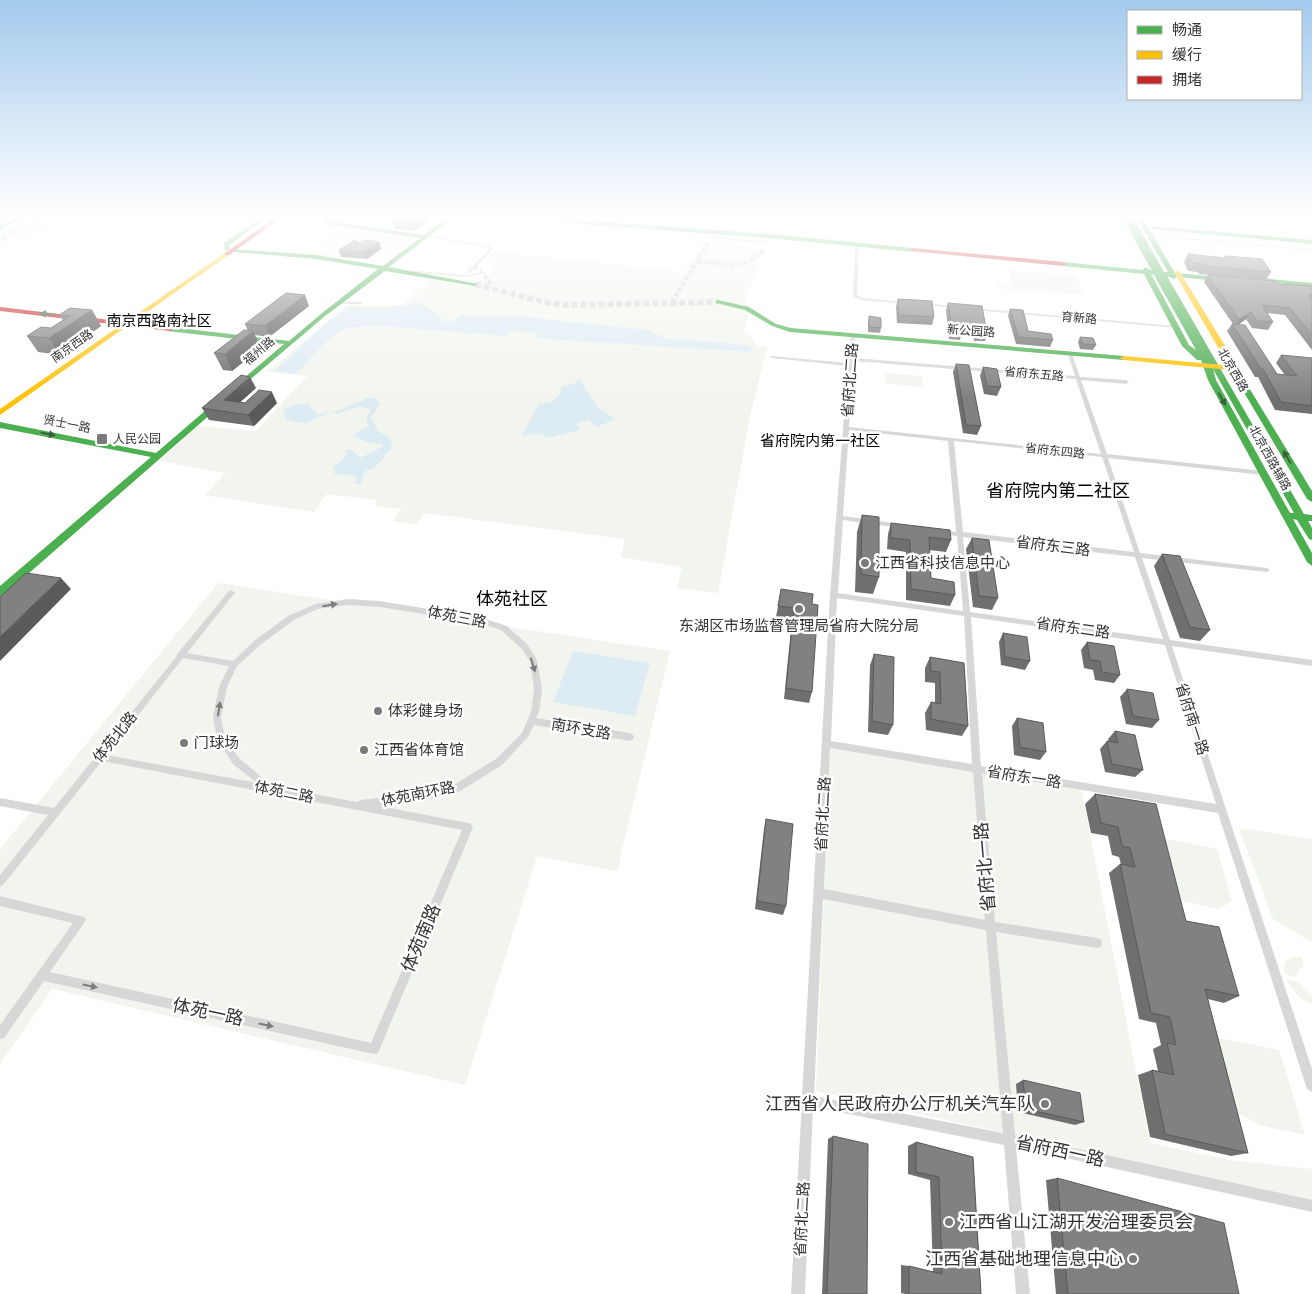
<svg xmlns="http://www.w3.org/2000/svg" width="1312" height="1294" font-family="'Sofia Sans Condensed','Noto Sans SC',sans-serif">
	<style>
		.green { fill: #f1f5ed }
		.water { fill: #ddebf3 }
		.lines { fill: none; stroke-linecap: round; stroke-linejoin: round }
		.street-tunnel { stroke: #d6d6d6; stroke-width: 4.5; stroke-dasharray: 4.5 2; stroke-linecap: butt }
		.secondary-tunnel { stroke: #d6d6d6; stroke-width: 6; stroke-dasharray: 6 3; stroke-linecap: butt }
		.primary-tunnel { stroke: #d6d6d6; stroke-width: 7; stroke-dasharray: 7 4; stroke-linecap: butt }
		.street { fill: #d7d7d7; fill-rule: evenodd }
		.fast { fill: #4caf50; fill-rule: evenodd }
		.slow { fill: #ffc107; fill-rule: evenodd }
		.jam { fill: #c62828; fill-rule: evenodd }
		.rail { stroke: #bebebe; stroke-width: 1; stroke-dasharray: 3 2; stroke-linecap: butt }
		.wall { fill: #6f6f6f }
		.shaded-wall { fill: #5a5a5a }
		.building { fill: #818181; stroke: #5a5a5a }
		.oneway { fill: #3c5e3d }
		.oneway2 { fill: #7d7d7d }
		.poi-dot { fill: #7a7a7a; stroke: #fff; stroke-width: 2 }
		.labels { text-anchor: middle; stroke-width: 5; stroke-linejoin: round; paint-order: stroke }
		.far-street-label { font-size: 12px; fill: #333; stroke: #fff }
		.far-poi-label { font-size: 12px; fill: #333; stroke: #fff; text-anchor: start }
		.far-quarter-label { font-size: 15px; fill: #000; stroke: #fff }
		.street-label { font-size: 15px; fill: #333; stroke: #fff }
		.poi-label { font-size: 15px; fill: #333; stroke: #fff; text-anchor: start }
		.quarter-label { font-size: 18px; fill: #000; stroke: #fff }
		.near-street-label { font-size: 18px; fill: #333; stroke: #fff }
		.near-poi-label { font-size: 18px; fill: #333; stroke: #fff; text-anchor: end }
	</style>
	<rect width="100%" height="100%" fill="#fff"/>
	<path class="green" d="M29,217H72C53,228 23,247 1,235L7,229Z
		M361,228L418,237L401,250L354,243L332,258L317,256L331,247L319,244L338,231L352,233Z
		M699,242L761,247L756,259L749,263L760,265L745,299L750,308L744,333L752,337L757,345L767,348L750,416L718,593L677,588L682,567L621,557L625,539L425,513L416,525L393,521L401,509L376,506L377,500L327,494L314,512L205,495L225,473L160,461L197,426L256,431L307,376L267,372L347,305H403L429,279L470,287L477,281L488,278L494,263L486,260L495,251L673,271L683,274L700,248L697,247Z
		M1008,270L1076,275L1084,295L997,288V285L1013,286Z
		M885,373L922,376L923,387L885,383Z
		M218,583L670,651L617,871L537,856L465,1085L52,989L0,1064V849Z
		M830,748L1081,788L1150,1143L1230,1160L1312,1169V1201L816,1091Z
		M1239,828L1312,839V942L1273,919Z
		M1161,838L1217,849L1232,901L1219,909L1176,900Z
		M1293,957H1301L1304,967L1299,969L1296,977L1285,974L1283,970L1285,962Z
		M1286,980L1297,981L1312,995V1005L1298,996Z
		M1208,1036L1279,1050L1305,1135L1259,1125L1226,1107Z"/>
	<path class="water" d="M420,302L439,315L442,321L450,322L462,315H506L648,330L667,339L738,344L753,347L750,352L534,338L536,333L509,331L506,336L454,332L443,330C416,331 358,320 337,333C323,342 308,362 296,374L274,371L323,326L348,307L387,308Z
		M577,380L581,381L597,407L615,419L597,427L588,420L575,424L580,430L548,438L540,434L522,435L539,404L552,402L562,392L560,387L576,383Z
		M367,398L376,399L380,404L371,418L378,431L390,438L392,447L375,468L365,471L361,484H355L356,476L334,474L335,471L333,468L347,455L345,450H352L360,458L382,447V444L366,442L353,435L369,426L366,418L371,410L360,406L338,414L332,412L312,420L306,424L284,419L286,417L283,410L296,404H308L318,414C336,414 350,405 367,398Z
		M573,651L650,663L635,716L553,702Z"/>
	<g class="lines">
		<path class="street-tunnel" d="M698,261C722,264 747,271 764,249
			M474,267L481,271L490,283L488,287
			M672,302L708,243"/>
		<path class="secondary-tunnel" d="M475,284L544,302L565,305L718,302"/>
		<path class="primary-tunnel" d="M0,239L41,217"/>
		<path class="street" d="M425,234L490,246L493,249L470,273L468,272V271L489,249L488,248L426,236L424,235Z
			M712,237L761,241L767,240L769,241L761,243L711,239L710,238Z
			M857,243L859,244L857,295L862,298L905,302L907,303V304L861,300L853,297L855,244Z
			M405,270L467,275L482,272L484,273L467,277L404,272V270Z
			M337,302H361L363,303L361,304H337Z
			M922,303L955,306L957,307L955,308L924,305L922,304Z
			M972,308L1176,326L1178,327L1176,328L974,310H972Z
			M851,334L855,335L854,358L1075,376L1067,352L1071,351L1080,377L1126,380L1129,382L1126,384L1081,380L1107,454L1263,471L1266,473L1263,475L1108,458L1140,553L1267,568L1270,570L1267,572L1142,558L1170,640L1312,660V666L1172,646L1312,1069V1092L1308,1090L1306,1086L1218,813L982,773L995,922L1097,938L1101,939L1102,943L1101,947L1097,948L996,932L1015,1135L1312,1200V1212L1016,1147L1030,1294H1016L1004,1145L813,1107L805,1294H791L802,1102L801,1100L802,1097L830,595L848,366L772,358L770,357L772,356L848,363ZM854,361L1076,379L1101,454L849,427ZM849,430L948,441L956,532L941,530L938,532L941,534L957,536L963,611L838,593L843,520L900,528L903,526L900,524L843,516ZM954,441L1102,457L1134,552L963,532ZM963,537L1135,557L1163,639L970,612ZM837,598L964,616L972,764L831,741ZM971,617L1165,645L1216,804L981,766ZM830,748L973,772L985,920L824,889ZM823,899L986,930L1003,1133L814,1096Z
			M231,590L233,591L235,593L233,595L187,653L233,661L254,641L288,616L316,604L348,599L379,601L479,617L507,626L528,645L537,660L542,689L539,712L536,718L630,733L633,735L634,737L633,739L630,741L534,725L528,737L502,765L457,793L409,803L379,806L468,823L471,824L473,827L378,1053L374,1054L44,981L4,1038L0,1039V1025L73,923L0,906V896L84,917L86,920L84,923L50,972L371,1043L462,830L102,761L3,885L0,887V875L48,815L0,806V798L54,808L177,656V653L179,652L229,591ZM348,605L379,607L479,623L501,630L522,649L530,662L534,689L531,712L522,733L496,759L452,786L409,795L360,800L357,802L272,786L239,758L225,738L221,717L227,687L237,666L260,645L294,620L317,609ZM183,658L229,666L219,687L213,717L217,739L233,764L257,783L107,755Z"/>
		<path class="fast" d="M16,217H24L0,230V226Z
			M262,217H269L229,245V250H225L224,243Z
			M324,217H330L329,221L424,235L447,217H454L389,267L478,284L475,286L385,271L325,316L240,388H237V384L284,344L167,331L166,329L170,327L289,341L321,314L378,269L316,259L234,252L231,250L232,249L316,255L383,266L420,238L326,224L323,222Z
			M542,217L769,234L913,248L916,250L913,252L769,238L589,225Z
			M1122,217H1133L1164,272H1168L1136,217H1142L1175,273L1221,277L1224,279L1221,281L1177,277L1174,279L1167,276L1304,514L1312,515V521H1308L1312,528V540L1309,539L1297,520L1293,519L1312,553V566L1307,562L1208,380L1201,360H1197L1182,346L1144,274L1063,266L1060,264L1063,262L1142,270L1145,267L1152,271ZM1151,274L1154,275L1196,350L1189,345ZM1213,369L1294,513H1290L1216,380Z
			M1153,226L1312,240V244L1151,229Z
			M1261,278L1312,283V287L1259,281V279Z
			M718,300L749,307L776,324L791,328L1124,356L1128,358L1124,360L790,332L772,326L745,310L716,303V301Z
			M1221,360H1227L1243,378L1312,491V502L1307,499L1236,379L1221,364Z
			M213,404L220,406L4,595L0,596V586L151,457L0,428V422L156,453Z"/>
		<path class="slow" d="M225,253L230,254L0,415V409Z
			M1177,270L1180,272L1227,349L1230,370L1124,360L1120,358L1124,356L1223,365L1219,349L1174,272Z"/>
		<path class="jam" d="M276,217H283L229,255H225V253Z
			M913,248L1063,262L1066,264L1063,266L911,251L910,250Z
			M0,307L170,327L174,329L170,331L0,311Z"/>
		<path class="rail" d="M952,217L1312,250"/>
	</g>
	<path class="wall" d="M393,217H432V218L414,231L394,228L392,218Z
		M379,242L381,249L367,259L341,257L339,250L358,243Z
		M1188,254L1224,258L1225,256L1271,272L1266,280L1199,274L1197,272L1188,271L1184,262Z
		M1208,275L1278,284L1312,286V350L1285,315L1267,313L1273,322L1268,330L1252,328L1246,319L1238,325L1277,374L1285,375L1276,363L1281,355L1312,358V414L1275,410L1258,377H1255L1227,331L1232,324H1233L1204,282Z
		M898,299L934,317L932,325L897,323L896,307Z
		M948,303L987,334L985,341H974L973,334L961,336L960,340L949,339L946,310Z
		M309,306L269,337L255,335L261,348L232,371L223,370L214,353L248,331L245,324Z
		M1010,309L1028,331L1053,340L1050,347L1016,344L1008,316Z
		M92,310L101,326L60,355L38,352L27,336L51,328L63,320L59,315Z
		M869,316L881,328L880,333L868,332V322Z
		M1080,337L1096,345L1093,350L1080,349L1078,342Z
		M956,364L981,426L977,435L963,433L953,372Z
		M983,367L1001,387L997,396L984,394L980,376Z
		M256,388L239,403H277L254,426L209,420L202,408Z
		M862,515L879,577L873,594L855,592L857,532Z
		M891,523L951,540L946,552L929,550L931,578L955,595L950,606L906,600V552L887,549L888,534Z
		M972,538L998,598L992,610L973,607L966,549Z
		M1162,554L1210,630L1200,641L1180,638L1154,566Z
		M781,589L812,604V692L809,703L784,699L792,619L776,617Z
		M1003,633L1030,661L1025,670L1001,665L999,642Z
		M1087,642L1120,675L1114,683L1095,680L1093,670L1084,668L1081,650Z
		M874,654L893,725L888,735L868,732L870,665Z
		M930,657L964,663L968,726L962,736L926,730L925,713L931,702L935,703V683L925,682V668Z
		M1127,689L1159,720L1152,728L1126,724L1120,697Z
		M1017,718L1046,752L1040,760L1014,755L1012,726Z
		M1115,731L1143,770L1135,777L1105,772L1100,749L1107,741L1109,742L1108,739Z
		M1095,794L1186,921L1239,996L1224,1003L1208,999L1248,1153L1231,1156L1150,1137L1138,1075L1152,1070L1158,1071L1153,1049L1161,1045L1156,1023L1139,1019L1109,873L1120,864H1121L1119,857L1112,855L1108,836L1091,833L1085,804Z
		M766,819L786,906L783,915L755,909L764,829Z
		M1023,1080L1084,1122L1075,1125L1018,1112L1016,1084Z
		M833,1136L867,1294H822L828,1139Z
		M916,1142L973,1157L981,1294H905L901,1293V1265L909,1266L933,1272L930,1180L908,1174V1146Z
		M1057,1178L1239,1294H1056L1046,1180Z"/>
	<path class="shaded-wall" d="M417,217H432V218L414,231L412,221Z
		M379,242L381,249L367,259L365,252Z
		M305,295L309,306L269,337L265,326Z
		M92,310L101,326L60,355L49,338Z
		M1251,312L1246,319L1235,327L1239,320Z
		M975,327L973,334L961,336L963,332L962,329Z
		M253,331L261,348L232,371L225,354Z
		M250,377L256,388L229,412L224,400Z
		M272,392L277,403L254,426L248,415Z
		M61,578L71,589L0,661V637Z"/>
	<path class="building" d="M393,217H417L412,221L392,218Z
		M355,240L358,243L367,240L379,242L365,252L339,250Z
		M1188,254L1226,258L1225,256L1262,259L1271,272L1203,266L1201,264L1192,263Z
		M1208,275L1276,281L1278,284L1312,286V295H1308L1312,299V335L1290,308L1263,305L1265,307H1263L1273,322L1257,321L1251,312L1239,320Z
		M286,293L305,295L265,326L245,324Z
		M898,299L932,301L934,317L899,315Z
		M948,303L982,306L987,334L976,333L975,327L962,329L963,332L952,331Z
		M70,308L92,310L49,338L27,336L41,327L51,328L70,316L59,315Z
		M1010,309L1023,310L1028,331L1051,334L1053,340L1018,337Z
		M869,316L881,318V328L869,327Z
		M1232,324L1245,325L1277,374L1297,376L1281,355L1312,358V406L1281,402L1263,369H1261Z
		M244,330L253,331L225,354L214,353Z
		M1080,337L1093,338L1096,345L1083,344Z
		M956,364L969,365L981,426L966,425Z
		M983,367L997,369L1001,387L987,386Z
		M241,375L250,377L224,400L245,403L259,390L272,392L248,415L202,408Z
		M862,515L879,517V577L861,574Z
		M891,523L950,530L951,540L929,537L931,578L954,582L955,595L911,589L910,540L891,538Z
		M972,538L989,540L998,598L979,596Z
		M1162,554L1180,556L1210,630L1190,627Z
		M26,573L61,578L0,637V597Z
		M781,589L813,594L812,604L818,605L812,692L786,688L794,608L778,606Z
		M1003,633L1027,637L1030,661L1005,657Z
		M1087,642L1114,646L1120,675L1102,672L1100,661L1090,660Z
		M874,654L894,657L893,725L872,721Z
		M930,657L964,663L968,726L931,719V702L941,704L940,672L931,671Z
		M1127,689L1153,693L1159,720L1133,716Z
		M1017,718L1043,723L1046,752L1020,747Z
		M1115,731L1135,735L1143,770L1112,764L1107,741L1118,743Z
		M1095,794L1156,804L1186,921L1219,927L1239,996L1205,989L1248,1153L1165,1134L1152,1070L1174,1075L1167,1043L1176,1045L1170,1017L1151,1013L1120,864L1135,867L1130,848L1122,846L1118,827L1101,823Z
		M766,819L793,824L786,906L757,901Z
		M1023,1080L1080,1093L1084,1122L1026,1109Z
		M833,1136L868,1144L867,1294H827Z
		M916,1142L973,1157L981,1294H909V1266L942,1274L939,1177L916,1172Z
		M1057,1178L1224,1223L1239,1294H1068Z"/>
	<defs><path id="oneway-solid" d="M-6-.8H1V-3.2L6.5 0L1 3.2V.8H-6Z" transform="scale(1.25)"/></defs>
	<g class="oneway">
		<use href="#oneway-solid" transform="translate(47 314) rotate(-174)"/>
		<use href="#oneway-solid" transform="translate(1222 399) rotate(61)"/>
		<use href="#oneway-solid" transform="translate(48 434) rotate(11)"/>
		<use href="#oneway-solid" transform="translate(1287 457) rotate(-121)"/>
	</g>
	<g class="oneway2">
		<use href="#oneway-solid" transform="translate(330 605) rotate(-9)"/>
		<use href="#oneway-solid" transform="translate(533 665) rotate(73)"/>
		<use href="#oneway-solid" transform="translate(219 709) rotate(-81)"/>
		<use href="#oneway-solid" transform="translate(90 986) rotate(12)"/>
		<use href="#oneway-solid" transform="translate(266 1025) rotate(12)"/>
	</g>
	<linearGradient id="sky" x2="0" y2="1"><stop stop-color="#a3caec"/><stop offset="0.54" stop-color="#fff"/><stop offset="1" stop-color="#fff" stop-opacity="0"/></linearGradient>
	<rect width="1312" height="399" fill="url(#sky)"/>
	<g class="poi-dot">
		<rect x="96" y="433" width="12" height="12" rx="2.5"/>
		<circle cx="865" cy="563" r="5"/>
		<circle cx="799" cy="609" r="5"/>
		<circle cx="378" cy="711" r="5"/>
		<circle cx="184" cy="743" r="5"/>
		<circle cx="364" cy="750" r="5"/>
		<circle cx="1045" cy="1104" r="5"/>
		<circle cx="949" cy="1222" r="5"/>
		<circle cx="1133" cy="1259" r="5"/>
	</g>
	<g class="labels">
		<g class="far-street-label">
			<text transform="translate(1079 318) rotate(5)" y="4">育新路</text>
			<text transform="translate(971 331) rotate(4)" y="4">新公园路</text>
			<text transform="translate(72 346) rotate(-35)" y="4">南京西路</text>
			<text transform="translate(259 351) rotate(-40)" y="4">福州路</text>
			<text transform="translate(1233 370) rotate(60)" y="4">北京西路</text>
			<text transform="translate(1034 374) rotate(5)" y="4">省府东五路</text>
			<text transform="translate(67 424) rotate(11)" y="4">贤士一路</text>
			<text transform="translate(1055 451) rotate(6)" y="4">省府东四路</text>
			<text transform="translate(1270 458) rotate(61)" y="4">北京西路辅路</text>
		</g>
		<g class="far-poi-label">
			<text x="113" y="443">人民公园</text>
		</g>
		<g class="far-quarter-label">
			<text x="159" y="326">南京西路南社区</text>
			<text x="820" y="446">省府院内第一社区</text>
		</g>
		<g class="street-label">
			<text transform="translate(850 380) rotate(-86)" y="5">省府北二路</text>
			<text transform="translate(1053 546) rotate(7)" y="5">省府东三路</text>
			<text transform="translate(457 617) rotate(11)" y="5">体苑三路</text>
			<text transform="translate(1073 628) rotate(8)" y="5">省府东二路</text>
			<text transform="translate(1192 719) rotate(72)" y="5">省府南一路</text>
			<text transform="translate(581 729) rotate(10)" y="5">南环支路</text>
			<text transform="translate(115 737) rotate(-51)" y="5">体苑北路</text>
			<text transform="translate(1024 777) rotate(9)" y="5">省府东一路</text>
			<text transform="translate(284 792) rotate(11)" y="5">体苑二路</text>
			<text transform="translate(418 794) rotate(-11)" y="5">体苑南环路</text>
			<text transform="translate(823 814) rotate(-87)" y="5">省府北二路</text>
			<text transform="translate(802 1219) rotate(-87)" y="5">省府北二路</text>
		</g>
		<g class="poi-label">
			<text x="875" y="568">江西省科技信息中心</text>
			<text x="799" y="631" text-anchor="middle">东湖区市场监督管理局省府大院分局</text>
			<text x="388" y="716">体彩健身场</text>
			<text x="194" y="748">门球场</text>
			<text x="374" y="755">江西省体育馆</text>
		</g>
		<g class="quarter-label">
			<text x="1058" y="497">省府院内第二社区</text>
			<text x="512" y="605">体苑社区</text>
		</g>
		<g class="near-street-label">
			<text transform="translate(985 867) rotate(-95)" y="6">省府北一路</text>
			<text transform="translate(421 938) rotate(-67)" y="6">体苑南路</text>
			<text transform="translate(208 1012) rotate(12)" y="6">体苑一路</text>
			<text transform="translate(1060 1151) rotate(12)" y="6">省府西一路</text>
		</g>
		<g class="near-poi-label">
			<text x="1035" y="1110">江西省人民政府办公厅机关汽车队</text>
			<text x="959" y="1228" text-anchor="start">江西省山江湖开发治理委员会</text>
			<text x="1123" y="1265">江西省基础地理信息中心</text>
		</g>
	</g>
	<rect x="1127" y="10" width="175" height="90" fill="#ffffff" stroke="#adadad"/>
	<rect x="1137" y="26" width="25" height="8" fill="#4caf50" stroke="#adadad"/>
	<text x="1172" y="35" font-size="15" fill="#333333">畅通</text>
	<rect x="1137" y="51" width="25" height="8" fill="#ffc107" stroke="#adadad"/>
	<text x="1172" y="60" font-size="15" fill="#333333">缓行</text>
	<rect x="1137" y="76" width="25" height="8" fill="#c62828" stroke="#adadad"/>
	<text x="1172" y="85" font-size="15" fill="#333333">拥堵</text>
</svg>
